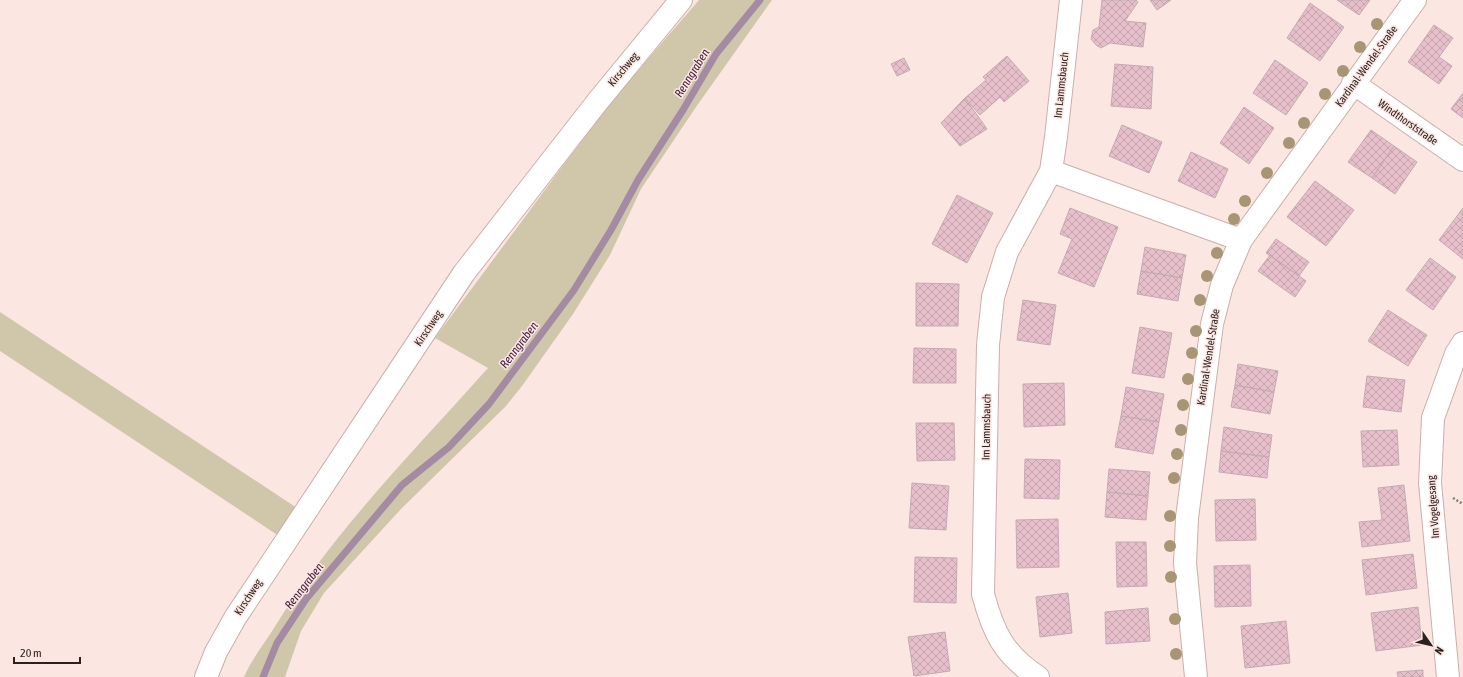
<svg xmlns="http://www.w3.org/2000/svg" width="1463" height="677" font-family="'Asap Condensed',sans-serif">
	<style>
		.grass { fill: #d0c7aa }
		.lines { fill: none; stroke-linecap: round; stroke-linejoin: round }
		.stream { stroke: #a48aa2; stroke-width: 7 }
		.building { fill: url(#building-cross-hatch); stroke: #c4abb2 }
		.minor-casing { stroke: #c9afaa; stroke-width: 24 }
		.path { stroke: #8a7b78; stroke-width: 2.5; stroke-dasharray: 2 2; stroke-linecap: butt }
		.minor { stroke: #fff; stroke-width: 22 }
		.tree { fill: #a79573 }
		.labels { text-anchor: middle; stroke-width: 3; stroke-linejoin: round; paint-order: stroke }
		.street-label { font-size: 11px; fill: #2b211f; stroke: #fce6e2 }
		.water-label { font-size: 12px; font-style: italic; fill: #401c3f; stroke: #fce6e2 }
	</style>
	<defs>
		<pattern id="building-cross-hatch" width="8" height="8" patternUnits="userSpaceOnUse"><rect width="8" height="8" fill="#e7bfca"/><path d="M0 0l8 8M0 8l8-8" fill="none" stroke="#c6a4ad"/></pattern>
	</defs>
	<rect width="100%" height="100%" fill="#fce6e2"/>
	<path class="grass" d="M699,0H772L696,107L641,189L610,255L573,314L522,386L506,406L401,509L324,593L301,631L285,677H244C251,660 264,644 274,628C333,532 414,451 488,368L435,338L608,105Z
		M0,312L297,508L279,536L0,351Z"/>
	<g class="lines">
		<path class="stream" d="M263,677L277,643L306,599L402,485L449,447L489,404L574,290L611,230L638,180L683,110L716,54L760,0"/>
	</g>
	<path class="building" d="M1102,0H1136L1138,2L1125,21L1146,23L1143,47L1110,43L1101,48L1096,45L1091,39L1093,30L1099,27Z
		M1150,0H1171L1157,10Z
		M1337,0H1370L1359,15Z
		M1310,3L1344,27L1320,61L1287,38Z
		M1434,25L1453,38L1439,57L1452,66L1439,84L1408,62Z
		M1007,56L1029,81L1004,102L1000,97L980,115L965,98L986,80L983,77Z
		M904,58L910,70L897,76L891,64Z
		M1275,60L1308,83L1286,115L1253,93Z
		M1115,64L1153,67L1151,109L1111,106Z
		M1463,93V118L1451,109Z
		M965,98L987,129L960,146L941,123Z
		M1244,107L1274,128L1249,164L1220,143Z
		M1122,125L1162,142L1149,173L1109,156Z
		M1371,130L1394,146L1372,178L1348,162Z
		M1394,146L1417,162L1395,194L1372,178Z
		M1191,152L1228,169L1215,198L1178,181Z
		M1315,181L1354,210L1326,246L1287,217Z
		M957,195L993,213L967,263L932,244Z
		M1070,208L1118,227L1094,287L1058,273L1072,239L1060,234Z
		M1463,208V259L1439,240Z
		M1276,239L1309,262L1299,276L1266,253Z
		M1145,247L1186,255L1182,278L1141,271Z
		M1270,255L1306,281L1295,297L1258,271Z
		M1430,258L1456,277L1433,310L1406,290Z
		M1141,271L1182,278L1178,301L1137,294Z
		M916,283L959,284L958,326H916Z
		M1023,300L1056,305L1050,345L1017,340Z
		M1388,310L1427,335L1408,366L1368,341Z
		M1140,327L1172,333L1164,378L1132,373Z
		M914,348L956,349V383H913Z
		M1238,364L1278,371L1274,392L1235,385Z
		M1367,376L1405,380L1401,412L1363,407Z
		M1064,383L1065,425L1024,427L1023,384Z
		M1235,385L1274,392L1270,414L1231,407Z
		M1126,387L1164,394L1159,422L1121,416Z
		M1121,416L1159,422L1153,454L1115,447Z
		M916,423H954L955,460L917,461Z
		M1224,427L1272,435L1269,457L1221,451Z
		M1397,430L1399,465L1363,467L1361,431Z
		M1221,451L1269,457L1267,478L1219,472Z
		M1025,459L1060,460L1059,499L1024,498Z
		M1109,469L1150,472L1148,496L1107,492Z
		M912,483L949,486L946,530L909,528Z
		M1404,485L1410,541L1362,547L1359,522L1382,520L1378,488Z
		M1107,492L1148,496L1146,520L1105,517Z
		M1255,499L1256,540L1216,541L1215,500Z
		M1058,519L1059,567L1017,568L1016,520Z
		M1116,542H1146L1147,586L1117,587Z
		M1413,554L1417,588L1366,595L1362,560Z
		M915,557L957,558L956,603L914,602Z
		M1250,565L1251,606L1215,607L1214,566Z
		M1068,593L1072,633L1040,637L1036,597Z
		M1418,607L1422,645L1376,651L1371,613Z
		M1148,608L1150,641L1106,644L1105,612Z
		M1286,621L1290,663L1245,668L1241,626Z
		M945,632L950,671L914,676L908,637Z
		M1423,670V677H1398L1397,672Z"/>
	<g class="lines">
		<defs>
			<path id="minor" d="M1353,83L1463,160
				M1051,171L1241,240
				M206,677L216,652L235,618L464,273L598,101L681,0
				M1038,677C1004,655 993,632 983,594L988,345L993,297L1007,252L1051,171L1056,137L1071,0
				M1196,677L1185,563L1187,518L1212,324L1222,285L1241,240L1415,0
				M1448,677L1430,483L1433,418L1456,354L1463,343"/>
		</defs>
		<use href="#minor" class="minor-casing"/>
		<path class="path" d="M1453,498L1463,504"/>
		<use href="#minor" class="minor"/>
	</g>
	<g class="tree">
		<circle cx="1377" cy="24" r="6"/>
		<circle cx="1360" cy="47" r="6"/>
		<circle cx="1343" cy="71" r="6"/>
		<circle cx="1325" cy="94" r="6"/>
		<circle cx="1304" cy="123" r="6"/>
		<circle cx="1289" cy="143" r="6"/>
		<circle cx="1267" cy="173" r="6"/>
		<circle cx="1245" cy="201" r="6"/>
		<circle cx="1234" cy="219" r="6"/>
		<circle cx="1217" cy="253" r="6"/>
		<circle cx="1207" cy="276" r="6"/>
		<circle cx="1200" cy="300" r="6"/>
		<circle cx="1196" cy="331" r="6"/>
		<circle cx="1192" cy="353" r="6"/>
		<circle cx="1188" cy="379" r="6"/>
		<circle cx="1183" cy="405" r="6"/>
		<circle cx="1181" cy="430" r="6"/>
		<circle cx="1177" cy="454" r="6"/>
		<circle cx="1174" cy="478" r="6"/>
		<circle cx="1170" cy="516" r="6"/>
		<circle cx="1170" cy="546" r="6"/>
		<circle cx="1171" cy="577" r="6"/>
		<circle cx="1175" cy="619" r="6"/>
		<circle cx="1176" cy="654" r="6"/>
	</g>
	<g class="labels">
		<g class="street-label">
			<text transform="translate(1366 66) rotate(-54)" y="4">Kardinal-Wendel-Straße</text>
			<text transform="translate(623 69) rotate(-50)" y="4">Kirschweg</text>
			<text transform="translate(1061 85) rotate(-84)" y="4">Im Lammsbauch</text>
			<text transform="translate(1408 122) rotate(35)" y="4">Windthorststraße</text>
			<text transform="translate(428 328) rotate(-56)" y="4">Kirschweg</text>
			<text transform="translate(1208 357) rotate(-81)" y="4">Kardinal-Wendel-Straße</text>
			<text transform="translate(986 427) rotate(-89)" y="4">Im Lammsbauch</text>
			<text transform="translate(1433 507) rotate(-94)" y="4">Im Vogelgesang</text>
			<text transform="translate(248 597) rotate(-57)" y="4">Kirschweg</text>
		</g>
		<g class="water-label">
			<text transform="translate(692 73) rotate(-58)" y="4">Renngraben</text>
			<text transform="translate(519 345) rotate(-53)" y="4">Renngraben</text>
			<text transform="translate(304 586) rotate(-52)" y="4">Renngraben</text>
		</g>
	</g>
	<g transform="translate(1431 645) rotate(124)" stroke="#fce6e2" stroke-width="3" paint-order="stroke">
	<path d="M0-3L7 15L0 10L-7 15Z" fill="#2b211f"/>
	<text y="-6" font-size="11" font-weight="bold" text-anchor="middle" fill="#2b211f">N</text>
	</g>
	<path d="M14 657v6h66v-6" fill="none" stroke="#2b211f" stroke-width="2"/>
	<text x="20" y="657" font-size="12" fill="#2b211f" stroke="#fce6e2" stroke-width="3" paint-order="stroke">20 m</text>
</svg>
